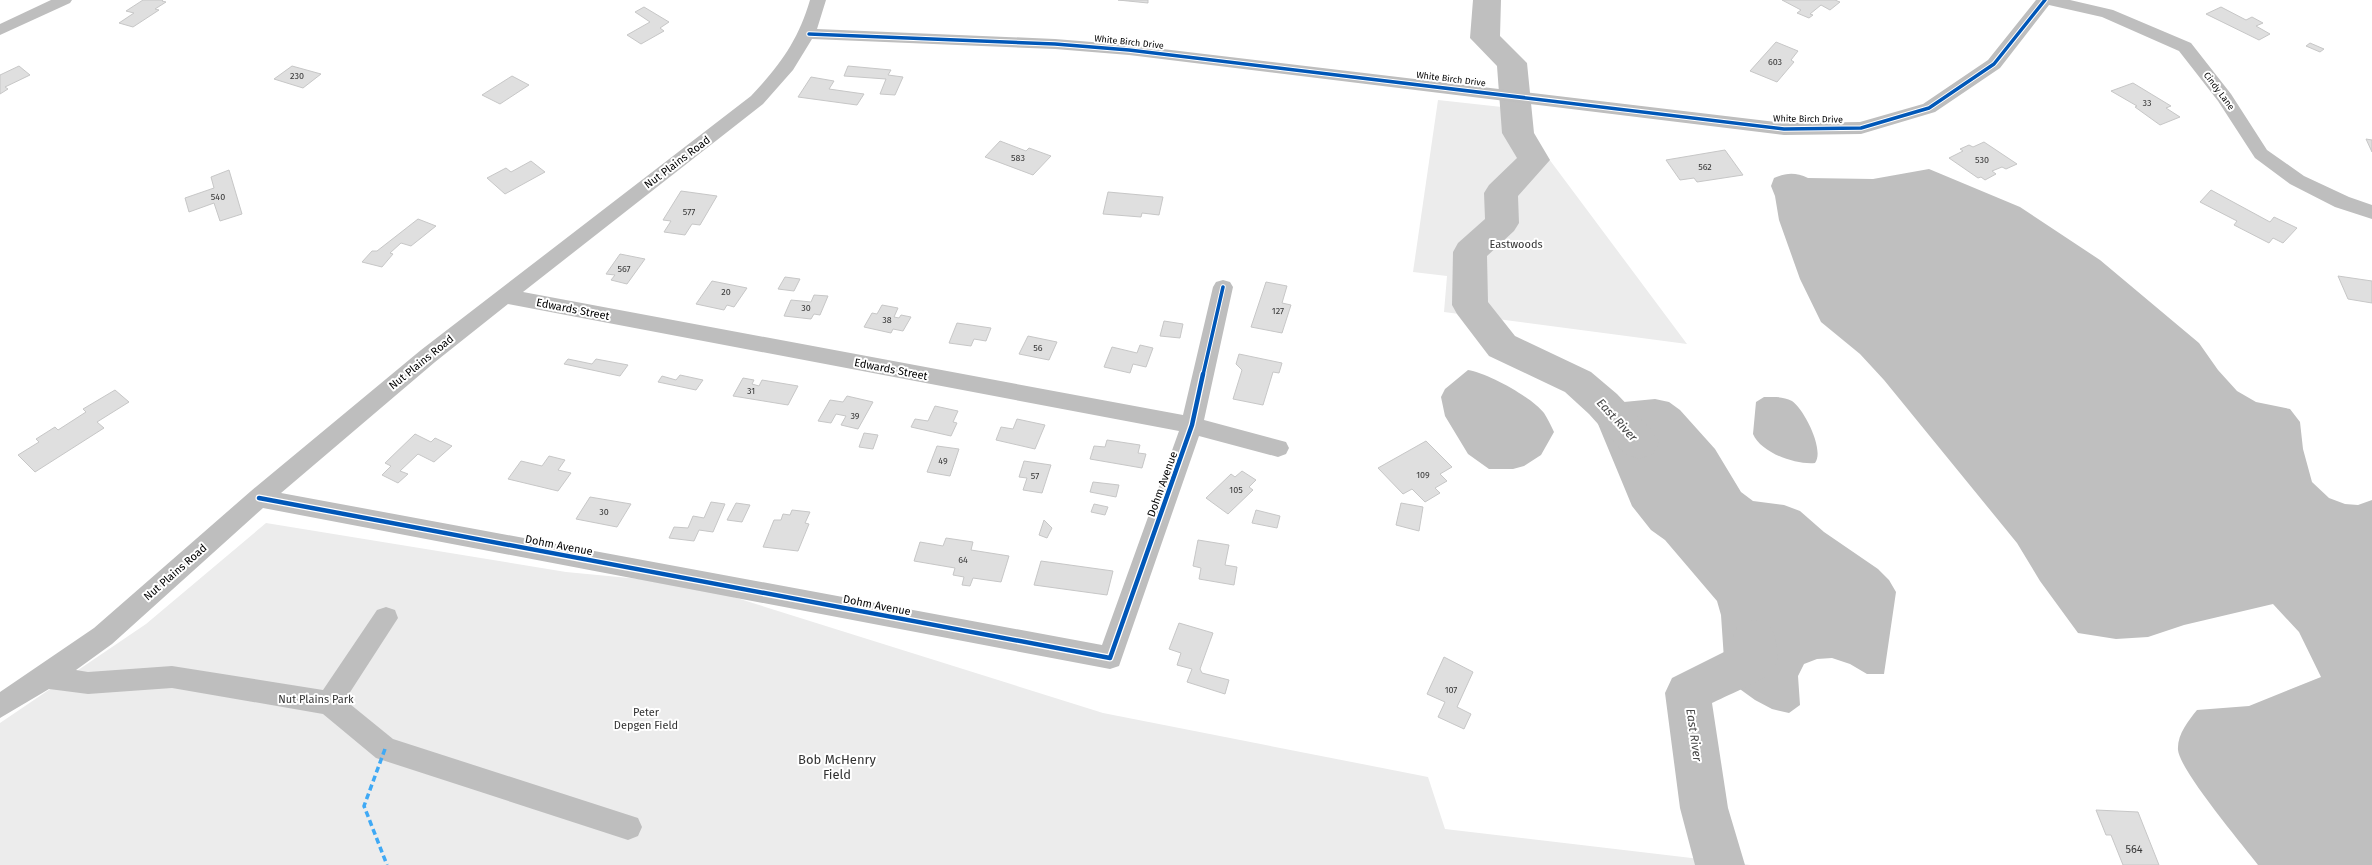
<svg xmlns="http://www.w3.org/2000/svg" width="2372" height="865" font-family="'Fira Sans',sans-serif">
	<style>
		.green { fill: #ececec }
		.water { fill: #bfbfbf }
		.lines { fill: none; stroke-linecap: round; stroke-linejoin: round }
		.river { fill: #bfbfbf; fill-rule: evenodd }
		.building { fill: #dfdfdf; stroke: #c7c7c7 }
		.minor { fill: #bebebe; fill-rule: evenodd }
		.quiet { stroke: #3fa9f5; stroke-width: 3.5; stroke-dasharray: 6 3.5; stroke-linecap: butt }
		.cycleway-far1-casing { stroke: #fff; stroke-width: 5.5 }
		.cycleway-casing { stroke: #fff; stroke-width: 7 }
		.cycleway-far1 { stroke: #0057b8; stroke-width: 3.5 }
		.cycleway { stroke: #0057b8; stroke-width: 4.5 }
		.labels { text-anchor: middle; stroke-width: 4; stroke-linejoin: round; paint-order: stroke }
		.far-street-label { font-size: 9px; fill: #000; stroke: #fff }
		.number-label { font-size: 9px; fill: #383838 }
		.street-label { font-size: 11px; fill: #000; stroke: #fff }
		.park-label { font-size: 11px; fill: #333; stroke: #fff }
		.near-number-label { font-size: 11px; fill: #383838 }
		.water-label { font-size: 12px; font-style: italic; fill: #444; stroke: #fff }
		.near-park-label { font-size: 13px; fill: #333; stroke: #fff }
	</style>
	<rect width="100%" height="100%" fill="#fff"/>
	<path class="green" d="M1438,100L1511,108L1687,344L1444,312L1447,276L1413,272Z
		M266,523L566,572L692,584L1103,713L1428,777L1445,829L1751,865H0V723L146,624Z"/>
	<path class="water" d="M1929,169L2020,207L2100,260L2199,343L2218,370L2237,391L2256,402L2290,409L2300,422L2303,449L2312,482L2329,498L2345,504L2358,505L2372,500V865H2258C2243,845 2180,771 2178,750C2177,735 2188,721 2197,710L2249,706L2321,677L2299,632L2273,604L2184,625L2148,637L2116,639L2078,633L2040,581L2017,543L1884,380L1860,354L1821,322L1800,279L1779,220L1775,196L1771,186L1774,178C1786,173 1795,172 1808,178L1873,179Z
		M1468,370C1488,373 1531,397 1544,413C1548,419 1551,426 1554,432L1541,455L1524,466L1513,469H1489L1468,454L1445,416L1441,397L1445,389Z
		M1764,397C1773,397 1783,396 1792,401C1804,409 1825,450 1815,463C1796,465 1761,453 1753,434L1756,402Z
		M1655,399L1669,402L1680,410L1715,449L1741,492L1753,501L1784,505L1800,511L1824,532L1878,569L1889,580L1896,592L1884,674H1867L1850,664L1832,658L1817,659L1804,664L1798,676L1800,705L1789,713L1772,709L1755,700L1737,687L1725,674L1721,615L1717,601L1665,540L1651,530L1632,506L1598,424L1595,412L1603,404Z"/>
	<g class="lines">
		<path class="river" d="M1473,0H1501L1500,36L1527,63L1534,133L1550,160L1518,196L1519,223L1514,231L1487,256L1488,302L1515,336L1591,372L1617,394L1653,432L1659,443L1653,454L1639,459L1625,454L1589,414L1565,392L1489,356L1457,314L1452,305L1453,252L1458,243L1485,219L1484,193L1489,185L1517,158L1502,133L1497,66L1470,38Z
			M1754,620L1770,625C1776,639 1783,660 1771,673C1765,679 1722,698 1712,703L1728,808L1745,865H1695L1680,808L1665,693L1672,678L1732,648V639L1738,625Z"/>
	</g>
	<path class="building" d="M143,0H163L162,1L166,2L155,9L159,10L133,27L119,23L134,13L126,11Z
		M1118,0H1148V3Z
		M1782,0H1835L1840,2L1830,10L1821,5L1810,14L1813,15L1809,18L1797,13L1801,10Z
		M644,7L669,22L660,28L664,31L641,44L627,35L650,22L635,12Z
		M2221,7L2246,20L2252,17L2263,23L2256,26L2270,34L2259,40L2206,14Z
		M1776,42L1798,51L1791,60L1794,62L1777,82L1750,71Z
		M2310,43L2324,49L2320,52L2306,46Z
		M19,66L30,75L5,87L8,89L0,94V75Z
		M292,66L321,74L303,88L274,79Z
		M848,66L891,70L888,75L903,77L895,95L880,94L886,79L844,76Z
		M512,76L529,85L500,104L482,95Z
		M811,77L834,81L829,89L864,94L857,105L798,97Z
		M2133,83L2171,106L2166,108L2180,117L2160,125L2135,107L2137,106L2111,91Z
		M2366,139L2372,140V152Z
		M1000,141L1026,151L1029,148L1051,156L1033,175L985,157Z
		M1984,142L2017,164L2006,169L2002,167L1992,171L1996,174L1985,180L1981,177L1978,178L1949,158L1963,151L1960,149L1969,145L1973,147Z
		M1725,150L1743,175L1697,182L1694,178L1680,180L1666,160Z
		M531,161L545,172L505,194L487,178L506,168L511,172Z
		M229,170L242,214L220,221L214,203L189,212L185,198L214,188L211,177Z
		M2211,190L2270,222L2274,217L2297,228L2283,243L2273,238L2269,243L2234,225L2237,221L2200,202Z
		M681,191L717,196L700,225L692,224L685,235L664,232L671,221L663,220Z
		M1108,192L1163,197L1159,215L1142,213L1141,217L1103,214Z
		M418,219L436,226L411,246L401,243L390,253L393,254L382,267L362,262L372,251H377Z
		M620,254L645,259L627,284L611,280L615,275L606,274Z
		M2338,276L2372,281V303L2348,299Z
		M785,277L800,279L794,291L778,289Z
		M712,281L747,288L734,307L727,305L724,310L696,304Z
		M1266,282L1287,286L1282,303L1291,305L1282,333L1251,327Z
		M814,295L828,296L820,315L814,314L811,319L784,316L791,300L811,302Z
		M882,305L898,308L894,317L899,318L901,315L911,317L903,331L893,329L891,333L864,327L872,313L877,314Z
		M1164,321L1183,324L1180,338L1160,336Z
		M957,323L991,328L986,341L974,339L971,346L949,343Z
		M1028,336L1057,342L1049,360L1019,354Z
		M1140,345L1153,348L1146,367L1133,364L1130,373L1104,367L1112,347L1137,353Z
		M1239,354L1282,363L1279,373L1273,372L1263,405L1233,399L1242,370L1236,364Z
		M568,359L592,364L596,359L628,365L620,376L564,364Z
		M680,375L703,380L696,390L658,382L662,376L676,380Z
		M743,378L754,380L752,384L759,386L762,380L798,386L788,405L733,396Z
		M115,390L129,402L97,422L104,428L35,472L18,455L39,442L36,439L55,427L58,430L86,412L83,409Z
		M847,396L873,402L858,429L841,425L846,416L836,414L831,423L818,421L830,400L843,402Z
		M935,406L958,411L953,422L957,423L951,436L911,427L915,419L928,421Z
		M1017,419L1045,425L1035,449L996,440L1001,427L1013,429Z
		M864,433L878,435L873,449L859,447Z
		M415,434L431,442L435,438L452,446L434,462L418,454L400,471L408,474L398,483L382,475L391,466L385,463Z
		M1107,440L1140,445L1138,453L1146,454L1142,468L1090,459L1094,446L1105,447Z
		M1426,441L1452,467L1440,474L1447,481L1435,488L1440,493L1425,502L1412,489L1403,494L1378,468Z
		M937,446L959,449L950,476L927,472Z
		M549,456L565,460L558,470L571,473L558,491L508,479L521,461L542,466Z
		M1024,461L1051,465L1042,493L1023,490L1027,478L1019,477Z
		M1242,471L1256,480L1249,487L1253,490L1228,514L1206,498L1231,474L1235,477Z
		M1093,482L1119,485L1116,497L1090,492Z
		M590,497L631,504L617,527L576,519Z
		M711,502L725,504L713,532L699,530L694,541L669,538L674,527L688,528L693,516L704,518Z
		M736,503L750,505L742,522L727,520Z
		M1401,503L1423,507L1419,531L1396,525Z
		M1094,504L1108,507L1105,515L1091,512Z
		M792,510L810,512L805,523L809,524L798,551L763,547L774,520H781L783,514L790,515Z
		M1256,510L1280,516L1277,528L1252,523Z
		M1044,520L1052,528L1047,538L1039,535Z
		M946,538L973,542L971,550L1009,556L1001,582L973,578L970,586L962,585L964,577L953,575L955,568L914,561L920,542L943,546Z
		M1198,540L1229,545L1225,565L1237,567L1234,585L1199,579L1201,568L1193,566Z
		M1041,561L1113,571L1107,595L1034,585Z
		M1179,623L1213,633L1200,669L1202,673L1229,680L1225,694L1187,682L1192,669L1177,665L1181,653L1169,649Z
		M1444,657L1473,672L1457,707L1471,714L1464,729L1438,717L1445,702L1427,694Z
		M2096,810L2138,812L2159,865H2123L2111,835H2106Z"/>
	<g class="lines">
		<path class="minor" d="M51,0H72L70,3L0,35V24Z
			M810,0H826L817,29L1055,39L1129,45L1784,123L1860,122L1923,104L1988,60L2036,0H2070L2113,10L2191,43L2231,94L2267,150L2304,176L2349,197L2372,205V219L2335,207L2290,184L2255,158L2218,101L2179,51L2102,17L2049,5L2000,68L1935,112L1861,134L1784,135L1129,55L1055,49L812,39L793,70L763,104L523,292L1183,415L1213,287L1216,282L1223,280L1230,282L1233,287L1204,420L1286,442L1289,448L1286,454L1278,457L1199,436L1119,666L1110,669L263,508L112,644L76,670L88,672L172,666L323,690L377,610L386,607L395,610L398,618L345,700L393,739L638,818L642,827L638,836L628,840L376,758L323,714L172,688L88,694L49,689L0,718V692L94,628L251,491L421,350L751,96C780,65 798,41 810,0ZM508,304L1179,431L1102,645L281,493L435,362Z"/>
		<path class="quiet" d="M385,749L364,806L387,865"/>
		<defs>
			<path id="cycleway-far1" d="M809,34L1055,44L1129,50L1784,129L1861,128L1929,108L1994,64L2045,0
				M1203,375L1223,287"/>
			<path id="cycleway" d="M259,498L1110,658L1192,425L1203,374"/>
		</defs>
		<use href="#cycleway-far1" class="cycleway-far1-casing"/>
		<use href="#cycleway" class="cycleway-casing"/>
		<use href="#cycleway-far1" class="cycleway-far1"/>
		<use href="#cycleway" class="cycleway"/>
	</g>
	<g class="labels">
		<g class="far-street-label">
			<text transform="translate(1129 42) rotate(6)" y="3">White Birch Drive</text>
			<text transform="translate(1451 79) rotate(7)" y="3">White Birch Drive</text>
			<text transform="translate(2219 91) rotate(53)" y="3">Cindy Lane</text>
			<text transform="translate(1808 119) rotate(1)" y="3">White Birch Drive</text>
		</g>
		<g class="number-label">
			<text x="1775" y="65">603</text>
			<text x="297" y="79">230</text>
			<text x="2147" y="106">33</text>
			<text x="1018" y="161">583</text>
			<text x="1982" y="163">530</text>
			<text x="1705" y="170">562</text>
			<text x="218" y="200">540</text>
			<text x="689" y="215">577</text>
			<text x="624" y="272">567</text>
			<text x="726" y="295">20</text>
			<text x="806" y="311">30</text>
			<text x="1278" y="314">127</text>
			<text x="887" y="323">38</text>
			<text x="1038" y="351">56</text>
			<text x="751" y="394">31</text>
			<text x="855" y="419">39</text>
			<text x="943" y="464">49</text>
			<text x="1423" y="478">109</text>
			<text x="1035" y="479">57</text>
			<text x="1236" y="493">105</text>
			<text x="604" y="515">30</text>
			<text x="963" y="563">64</text>
			<text x="1451" y="693">107</text>
		</g>
		<g class="street-label">
			<text transform="translate(677 162) rotate(-37)" y="4">Nut Plains Road</text>
			<text transform="translate(573 309) rotate(11)" y="4">Edwards Street</text>
			<text transform="translate(421 362) rotate(-39)" y="4">Nut Plains Road</text>
			<text transform="translate(891 369) rotate(11)" y="4">Edwards Street</text>
			<text transform="translate(1162 484) rotate(-70)" y="4">Dohm Avenue</text>
			<text transform="translate(559 545) rotate(11)" y="4">Dohm Avenue</text>
			<text transform="translate(175 572) rotate(-41)" y="4">Nut Plains Road</text>
			<text transform="translate(877 605) rotate(11)" y="4">Dohm Avenue</text>
		</g>
		<g class="park-label">
			<text x="1516" y="248">Eastwoods</text>
			<text x="316" y="703">Nut Plains Park</text>
			<text x="646" y="716">Peter<tspan x="646" dy="13">Depgen Field</tspan></text>
		</g>
		<g class="near-number-label">
			<text x="2134" y="853">564</text>
		</g>
		<g class="water-label">
			<text transform="translate(1617 420) rotate(47)" y="4">East River</text>
			<text transform="translate(1694 735) rotate(82)" y="4">East River</text>
		</g>
		<g class="near-park-label">
			<text x="837" y="764">Bob McHenry<tspan x="837" dy="15">Field</tspan></text>
		</g>
	</g>
</svg>
